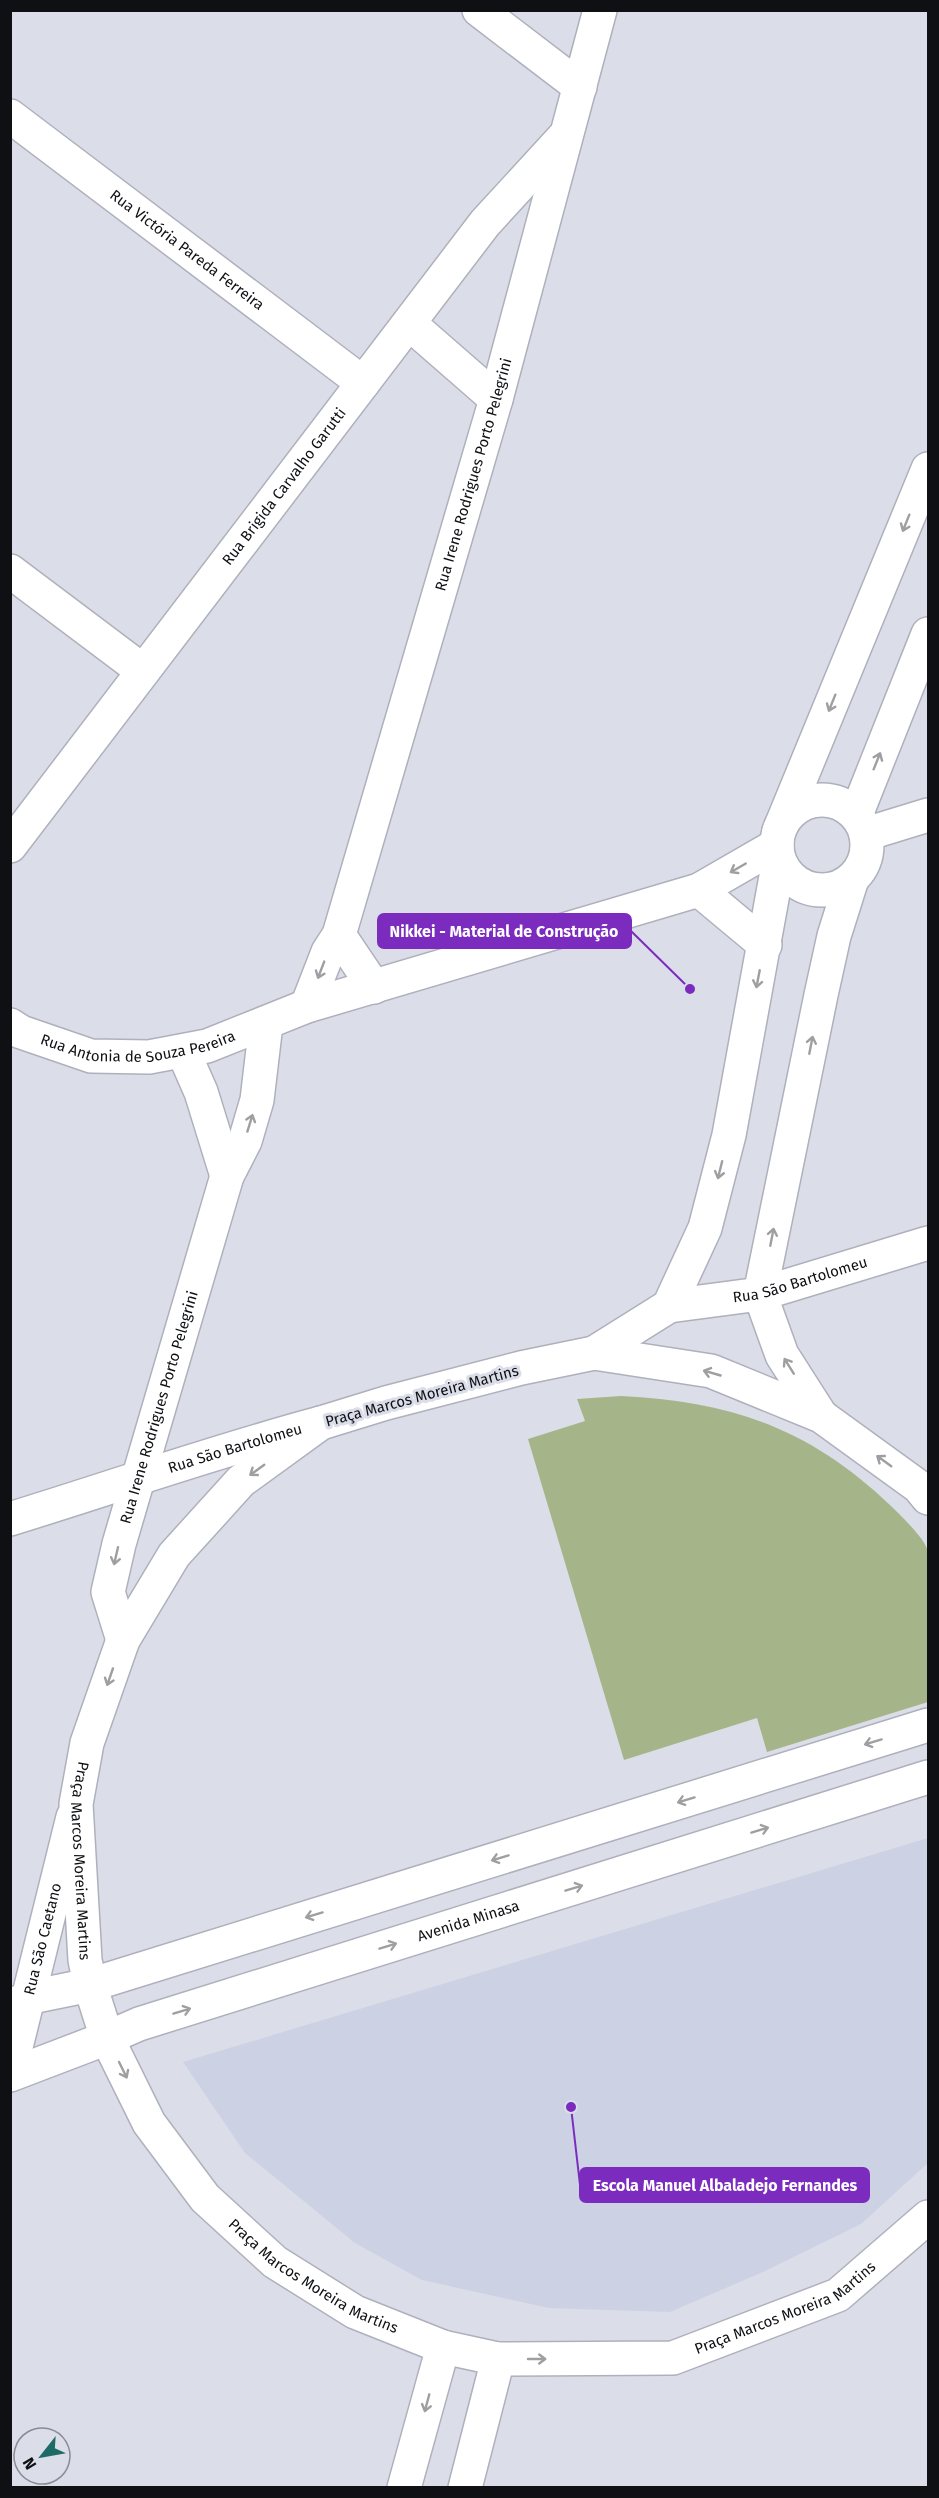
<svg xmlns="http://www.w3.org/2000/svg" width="939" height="2498" font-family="'Fira Sans',sans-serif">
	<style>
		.built { fill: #ccd1e3 }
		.green { fill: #a5b589 }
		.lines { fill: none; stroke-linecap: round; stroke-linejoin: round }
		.minor-casing { stroke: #aeb1bc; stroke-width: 36 }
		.major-casing { stroke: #aeb1bc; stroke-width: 36 }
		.minor { stroke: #fff; stroke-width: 33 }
		.major { stroke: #fff; stroke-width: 33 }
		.oneway { stroke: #9f9fa1 }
		.labels { text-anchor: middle; stroke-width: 6; stroke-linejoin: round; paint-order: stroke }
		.street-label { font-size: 15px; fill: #0e1013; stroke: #dbdee9 }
		.leader { fill: none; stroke: #7b2cbf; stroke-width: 2 }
		.callout-dot { fill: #7b2cbf; stroke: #dbdee9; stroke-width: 2 }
		.callout { fill: #7b2cbf; stroke: #7b2cbf; stroke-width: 2 }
		.callout-label { font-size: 16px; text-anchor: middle; font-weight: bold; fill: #fff }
	</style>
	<rect width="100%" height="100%" fill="#dbdee9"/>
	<path class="built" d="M928,1838V2163L861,2224L763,2272L670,2312L549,2308L422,2280L355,2243L245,2153L183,2062Z"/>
	<path class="green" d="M621,1396C731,1401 811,1429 891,1506C900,1515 926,1539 928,1552C931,1564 928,1580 928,1592C928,1629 929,1665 928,1702L767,1752L757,1718L624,1760L528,1439L585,1421L577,1399Z"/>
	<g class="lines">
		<defs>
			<g id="minor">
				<path d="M479,10L580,87"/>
				<path id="s1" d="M10,116L363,383"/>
				<path d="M410,324L496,399"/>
				<path d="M10,571L143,671"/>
				<path d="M866,834L928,815"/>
				<path id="s2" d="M10,846L485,223L563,138"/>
				<path d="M339,935L374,987"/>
				<path id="s3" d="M307,1006L328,952L339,935L496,399L600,10"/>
				<path id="s4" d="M10,1025L21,1032L91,1056L149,1057L207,1046L307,1006L699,890L777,845"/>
				<path d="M183,1051L201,1092L227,1176"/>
				<path id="s5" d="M669,1306L760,1294L928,1243"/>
				<path id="s6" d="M10,1519C114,1487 216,1451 321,1423"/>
				<path id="s7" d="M123,1640L108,1592L119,1544L227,1176L245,1141L257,1100L266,1024"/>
				<path d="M12,2005L31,1997L90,1985"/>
				<path id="s8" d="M10,2071L73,1817"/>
				<path d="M10,2075L107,2038"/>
			</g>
			<g id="major">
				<circle cx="822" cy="845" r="45"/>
				<path d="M856,815L928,634"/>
				<path d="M779,831L928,469"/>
				<path d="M699,890L765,945"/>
				<path d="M594,1353L669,1306L705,1228L729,1135L779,860"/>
				<path d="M821,1416L782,1355L760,1294L821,995L834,936L852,879"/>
				<path id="s9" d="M928,1498L919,1487L821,1416L711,1371L594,1353L521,1368L386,1403L321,1423L241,1481L174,1555L123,1640L87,1743L76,1804L85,1960L90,1985L107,2038L149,2123L205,2198L275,2262L355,2312L443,2347L498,2359L673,2358L838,2295L928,2217"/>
				<path d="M90,1985L928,1725"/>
				<path id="s10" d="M107,2038L139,2024L928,1777"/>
				<path d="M404,2488L443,2347"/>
				<path d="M465,2488L498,2359"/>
			</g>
		</defs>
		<use href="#minor" class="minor-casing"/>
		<use href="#major" class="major-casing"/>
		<use href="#minor" class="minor"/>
		<use href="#major" class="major"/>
	</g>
	<defs><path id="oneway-shaft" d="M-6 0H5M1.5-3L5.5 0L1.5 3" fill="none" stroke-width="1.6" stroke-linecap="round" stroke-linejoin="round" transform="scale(1.5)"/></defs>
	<g class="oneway">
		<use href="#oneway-shaft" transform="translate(906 523) rotate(112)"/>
		<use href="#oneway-shaft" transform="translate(832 703) rotate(112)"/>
		<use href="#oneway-shaft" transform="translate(877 761) rotate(-68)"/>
		<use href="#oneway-shaft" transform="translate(738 868) rotate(150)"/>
		<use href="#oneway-shaft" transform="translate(321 970) rotate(111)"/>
		<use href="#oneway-shaft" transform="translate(758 979) rotate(101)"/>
		<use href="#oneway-shaft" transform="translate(811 1045) rotate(-79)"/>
		<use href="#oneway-shaft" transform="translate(250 1123) rotate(-73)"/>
		<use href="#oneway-shaft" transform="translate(720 1170) rotate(104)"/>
		<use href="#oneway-shaft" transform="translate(772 1237) rotate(-79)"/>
		<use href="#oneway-shaft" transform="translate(789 1366) rotate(-122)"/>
		<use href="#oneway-shaft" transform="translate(712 1373) rotate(-164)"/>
		<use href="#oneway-shaft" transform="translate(884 1461) rotate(-144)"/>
		<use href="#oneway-shaft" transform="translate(257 1470) rotate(144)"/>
		<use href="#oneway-shaft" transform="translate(116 1556) rotate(103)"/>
		<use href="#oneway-shaft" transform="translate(110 1677) rotate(109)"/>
		<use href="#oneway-shaft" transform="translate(873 1742) rotate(163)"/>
		<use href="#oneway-shaft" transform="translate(686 1800) rotate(163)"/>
		<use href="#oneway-shaft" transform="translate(760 1830) rotate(-17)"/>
		<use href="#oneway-shaft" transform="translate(500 1858) rotate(163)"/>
		<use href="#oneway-shaft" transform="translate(574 1888) rotate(-17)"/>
		<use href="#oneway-shaft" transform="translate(314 1915) rotate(163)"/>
		<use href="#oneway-shaft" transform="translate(388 1946) rotate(-17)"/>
		<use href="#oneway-shaft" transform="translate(182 2011) rotate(-17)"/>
		<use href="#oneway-shaft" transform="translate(123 2070) rotate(64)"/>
		<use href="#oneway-shaft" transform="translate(537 2359)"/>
		<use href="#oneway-shaft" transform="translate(427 2403) rotate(105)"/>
	</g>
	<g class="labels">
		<g class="street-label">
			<text dy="5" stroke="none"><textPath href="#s1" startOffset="222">Rua Victória Pareda Ferreira</textPath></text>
			<text dy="5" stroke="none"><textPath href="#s3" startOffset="558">Rua Irene Rodrigues Porto Pelegrini</textPath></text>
			<text dy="5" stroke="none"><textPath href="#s2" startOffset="452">Rua Brigida Carvalho Garutti</textPath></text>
			<text dy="5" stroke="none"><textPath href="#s4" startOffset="134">Rua Antonia de Souza Pereira</textPath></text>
			<text dy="5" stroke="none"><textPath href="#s5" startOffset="134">Rua São Bartolomeu</textPath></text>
			<text transform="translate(422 1396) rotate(-15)" y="5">Praça Marcos Moreira Martins</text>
			<text dy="5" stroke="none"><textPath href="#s7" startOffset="242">Rua Irene Rodrigues Porto Pelegrini</textPath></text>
			<text dy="5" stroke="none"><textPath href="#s6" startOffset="236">Rua São Bartolomeu</textPath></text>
			<text dy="5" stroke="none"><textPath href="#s9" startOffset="1180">Praça Marcos Moreira Martins</textPath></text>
			<text dy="5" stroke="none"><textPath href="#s10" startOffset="380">Avenida Minasa</textPath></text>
			<text dy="5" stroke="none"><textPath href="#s8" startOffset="136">Rua São Caetano</textPath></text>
			<text dy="5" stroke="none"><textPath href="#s9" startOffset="1684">Praça Marcos Moreira Martins</textPath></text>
			<text dy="5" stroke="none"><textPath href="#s9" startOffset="2188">Praça Marcos Moreira Martins</textPath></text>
		</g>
	</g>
	<path class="leader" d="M690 989L631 931M571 2107L580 2185"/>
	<g class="callout-dot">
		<circle cx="690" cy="989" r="6"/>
		<circle cx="571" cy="2107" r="6"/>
	</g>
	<g class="callout">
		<rect x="378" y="914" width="253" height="34" rx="6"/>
		<rect x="580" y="2168" width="289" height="34" rx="6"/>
	</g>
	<g class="callout-label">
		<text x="504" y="937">Nikkei - Material de Construção</text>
		<text x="725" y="2191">Escola Manuel Albaladejo Fernandes</text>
	</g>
	<rect width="939" height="2498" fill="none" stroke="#0e1013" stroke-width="24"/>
	<g transform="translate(42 2456) rotate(239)"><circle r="28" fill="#dbdee9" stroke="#898c93" stroke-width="1.5"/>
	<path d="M0-4.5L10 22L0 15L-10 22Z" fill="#1e6a67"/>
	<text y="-9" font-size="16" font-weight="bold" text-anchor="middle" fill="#0e1013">N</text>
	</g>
</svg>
